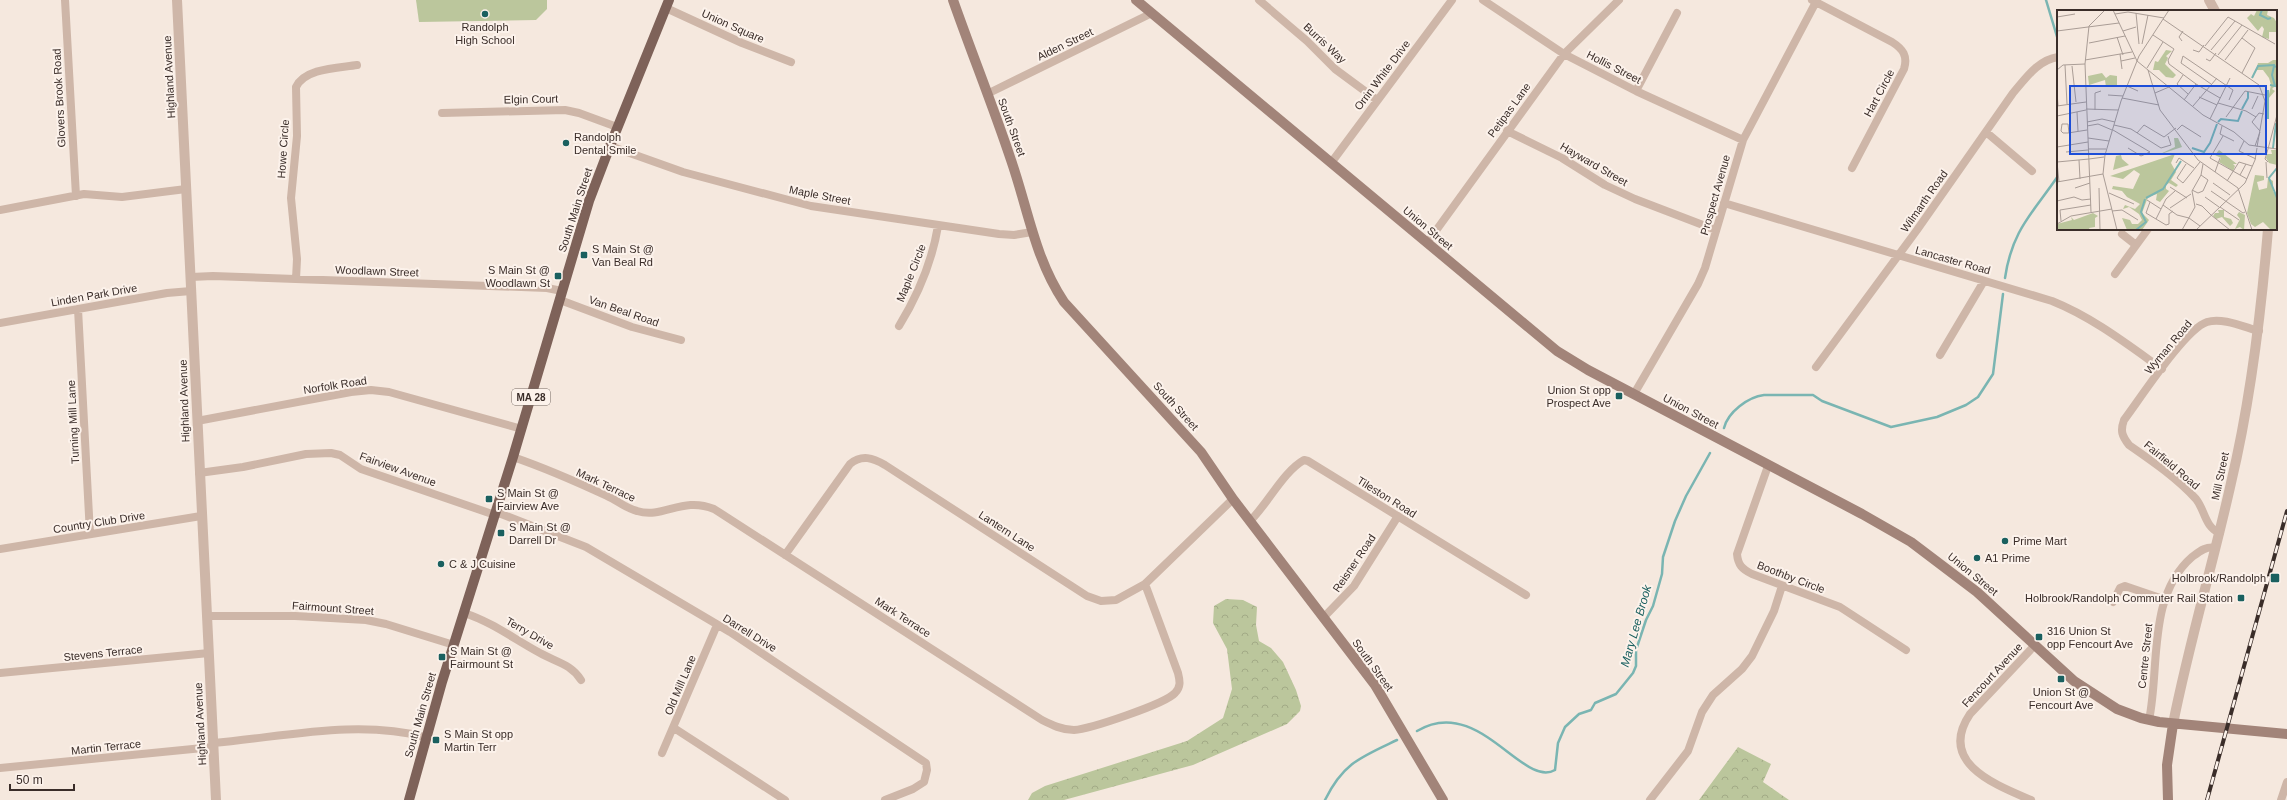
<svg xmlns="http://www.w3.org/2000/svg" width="2287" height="800" font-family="Helvetica,sans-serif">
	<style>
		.forest { fill: url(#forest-crowns) }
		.pitch { fill: #bbc69c }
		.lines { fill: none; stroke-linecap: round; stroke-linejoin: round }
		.stream { stroke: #7ab5b2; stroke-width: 2.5 }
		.minor { stroke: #ceb6a8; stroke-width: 8 }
		.tertiary { stroke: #ceb6a8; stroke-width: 10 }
		.secondary { stroke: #a28479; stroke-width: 10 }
		.primary { stroke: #7e6259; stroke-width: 10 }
		.rail-casing { stroke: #3a2d29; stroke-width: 4 }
		.rail { stroke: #fcf2eb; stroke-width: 2.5; stroke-dasharray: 8; stroke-linecap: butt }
		.poi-dot { fill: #1a605f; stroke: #fcf2eb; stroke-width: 1.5 }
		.labels { text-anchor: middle; stroke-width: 4; stroke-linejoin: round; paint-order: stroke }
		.shield { fill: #fcf2eb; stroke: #746863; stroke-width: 1 }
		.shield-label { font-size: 10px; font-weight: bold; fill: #3a2d29 }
		.street-label { font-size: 11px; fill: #3a2d29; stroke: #fcf2eb }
		.poi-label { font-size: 11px; fill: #3a2d29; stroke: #fcf2eb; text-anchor: start }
		.water-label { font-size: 12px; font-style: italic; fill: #1a605f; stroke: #fcf2eb }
		.inset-river { fill: none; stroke: #7ab5b2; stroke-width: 2 }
		.inset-road { fill: none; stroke: #aa9d96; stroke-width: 1 }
		.view { fill: #1d4ed8; fill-opacity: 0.15; stroke: #1d4ed8; stroke-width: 2 }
		.inset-edge { fill: none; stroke: #3a2d29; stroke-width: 2 }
	</style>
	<defs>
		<pattern id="forest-crowns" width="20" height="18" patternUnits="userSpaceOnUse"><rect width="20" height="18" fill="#bbc69c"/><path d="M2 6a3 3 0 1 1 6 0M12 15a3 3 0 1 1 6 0" fill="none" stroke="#a2aa86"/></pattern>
	</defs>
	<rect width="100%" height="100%" fill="#f5e8de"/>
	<path class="forest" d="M1226,599L1243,600L1257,607L1256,625L1259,641L1271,648L1283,662L1296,690L1301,706L1300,711L1287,724L1193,765L1064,800H1028L1032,793L1045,786L1187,741L1223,718L1232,689L1227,649L1213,623L1214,606Z
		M1738,747L1771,764L1763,782L1789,800H1699Z"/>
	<path class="pitch" d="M416,0H547V9L536,20L419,22Z"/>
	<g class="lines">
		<path class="stream" d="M2046,0L2058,40
			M2005,278C2012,230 2032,214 2058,176
			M1724,428C1728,412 1748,397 1764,395H1813L1822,401L1891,427L1937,417L1966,405L1978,397L1993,374L2003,294
			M1417,731C1478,694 1523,789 1555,770L1558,743L1565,727L1579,714L1591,710L1595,703L1616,694L1633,673L1636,666V650L1646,620L1653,606L1662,574L1663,557L1675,521L1686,496L1710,453
			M1325,800C1343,763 1361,757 1397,740"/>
		<path class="minor" d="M65,0L76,196
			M1259,0L1307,41L1335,69L1377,100
			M1483,0L1564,54L1636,91L1743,140
			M1812,0L1892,42C1903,49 1908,56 1904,69L1852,168
			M666,8L742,43L791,62
			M1636,91L1677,13
			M987,94L1152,13
			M442,113L565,110L579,113L617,127
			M1507,131L1562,158L1605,185L1635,199L1716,230
			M1986,132L2032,171
			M610,146L683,172L811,206L999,234L1014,235L1032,232
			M1331,163L1452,0
			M1724,203L2052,301C2092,317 2127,344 2162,369
			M0,210L84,194L122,197L186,189
			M2122,234L2136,245
			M1427,243L1564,54L1619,0
			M2115,274L2148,229
			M191,277L213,276L547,288L562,291
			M296,279L297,259L291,198L297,136L296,87C305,68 338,68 357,65
			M560,300L632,327L681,340
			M78,309L90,534
			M0,323L167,293L191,291
			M899,326C918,295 932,262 938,226
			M1940,355L1984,281
			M1816,367L1917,230L2013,93C2026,78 2038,60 2058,57
			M1634,394L1698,284L1705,268L1743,140L1817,0
			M197,421L351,392L371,390L389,392L522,429
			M513,457C545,468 577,482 607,496C617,500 625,508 637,511C664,519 682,496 714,509L1042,720C1052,725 1062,730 1074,730C1090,729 1165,704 1175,693C1181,687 1180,681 1178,673L1145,584
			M1768,466L1737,554C1738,565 1742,569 1752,574L1840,607L1906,650
			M199,473L243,467L306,454L331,453L340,455L361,469L495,515
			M496,512L586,547L730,632L926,763L927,770L924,782L913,789L885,800
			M1251,520C1268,503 1284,471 1304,460L1308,461L1526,595
			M2220,533C2205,528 2205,510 2196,499C2177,478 2152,461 2129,445C2122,436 2120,431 2124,420C2140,399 2185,329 2207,322C2222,317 2244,327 2259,331
			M0,549L201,516
			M785,555L850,464C862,454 873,458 885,465L1087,596L1101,601L1116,600L1145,584L1233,499
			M2113,602L2120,588L2125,586L2166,600
			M464,613C492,622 514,639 540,653C556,662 571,664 581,680
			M207,616H295L366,620L386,624L454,645
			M1323,618L1354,586L1398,516
			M0,673L209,653
			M2149,720C2160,668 2147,596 2192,557C2200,551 2206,546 2216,548
			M674,728L785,800
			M213,743C283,737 357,719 425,737
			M662,753L717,625
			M0,768L213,747
			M1650,800L1688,751L1702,712L1713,695L1742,669L1752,656L1774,611L1782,586
			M2031,800C1996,785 1937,763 1970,714L2035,645
			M2281,800L2287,782"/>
		<path class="tertiary" d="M177,0L216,800
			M2209,0L2215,11
			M2173,724C2189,643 2213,564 2231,483C2251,399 2261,315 2268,229"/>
		<path class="secondary" d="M953,0C972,54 993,106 1011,160C1028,209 1035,259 1064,302L1201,452L1233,499L1375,685L1443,800
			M1136,0L1557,351L1588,370L1862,514L1911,542L1977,592L2074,681L2117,709L2141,718L2159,722L2287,734
			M2168,800L2167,765L2173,724"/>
		<path class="primary" d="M409,800L442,682L513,457L589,201L610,146L669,0"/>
		<defs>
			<path id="rail" d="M2207,800L2287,511"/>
		</defs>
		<use href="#rail" class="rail-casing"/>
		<use href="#rail" class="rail"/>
	</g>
	<g class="poi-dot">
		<circle cx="485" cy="14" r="4"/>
		<circle cx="566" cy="143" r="4"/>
		<rect x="580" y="251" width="8" height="8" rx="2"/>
		<rect x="554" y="272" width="8" height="8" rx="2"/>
		<rect x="1615" y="392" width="8" height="8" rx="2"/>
		<rect x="485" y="495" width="8" height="8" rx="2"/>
		<rect x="497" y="529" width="8" height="8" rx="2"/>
		<circle cx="2005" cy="541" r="4"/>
		<circle cx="1977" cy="558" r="4"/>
		<circle cx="441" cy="564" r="4"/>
		<rect x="2270" y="573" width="10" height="10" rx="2"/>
		<rect x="2237" y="594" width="8" height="8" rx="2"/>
		<rect x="2035" y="633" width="8" height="8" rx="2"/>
		<rect x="438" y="653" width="8" height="8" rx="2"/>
		<rect x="2057" y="675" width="8" height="8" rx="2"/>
		<rect x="432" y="736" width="8" height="8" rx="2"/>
	</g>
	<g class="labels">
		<rect class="shield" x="512" y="389" width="38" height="16" rx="3"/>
		<g class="shield-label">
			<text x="531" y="401">MA 28</text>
		</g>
		<g class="street-label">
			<text transform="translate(733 26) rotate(24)" y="4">Union Square</text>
			<text transform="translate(1325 43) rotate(43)" y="4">Burris Way</text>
			<text transform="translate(1065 44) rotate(-26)" y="4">Alden Street</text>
			<text transform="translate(1614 67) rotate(27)" y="4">Hollis Street</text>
			<text transform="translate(1382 75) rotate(-53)" y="4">Orrin White Drive</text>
			<text transform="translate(169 77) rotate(-93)" y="4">Highland Avenue</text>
			<text transform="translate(1879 93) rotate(-62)" y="4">Hart Circle</text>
			<text transform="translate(59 98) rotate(-93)" y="4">Glovers Brook Road</text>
			<text transform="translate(531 99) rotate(-1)" y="4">Elgin Court</text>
			<text transform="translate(1509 110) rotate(-54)" y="4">Petipas Lane</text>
			<text transform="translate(1012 127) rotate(70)" y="4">South Street</text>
			<text transform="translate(283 149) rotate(-86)" y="4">Howe Circle</text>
			<text transform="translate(1594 164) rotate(30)" y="4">Hayward Street</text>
			<text transform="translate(820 195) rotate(11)" y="4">Maple Street</text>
			<text transform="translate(1715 195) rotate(-74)" y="4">Prospect Avenue</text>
			<text transform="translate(1924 201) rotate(-55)" y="4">Wilmarth Road</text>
			<text transform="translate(575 210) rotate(-72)" y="4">South Main Street</text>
			<text transform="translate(1428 228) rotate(40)" y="4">Union Street</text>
			<text transform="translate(1953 260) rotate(16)" y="4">Lancaster Road</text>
			<text transform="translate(377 271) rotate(2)" y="4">Woodlawn Street</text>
			<text transform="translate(911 273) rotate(-68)" y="4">Maple Circle</text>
			<text transform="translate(94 295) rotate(-10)" y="4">Linden Park Drive</text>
			<text transform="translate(624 311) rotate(19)" y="4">Van Beal Road</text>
			<text transform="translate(2168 347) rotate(-50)" y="4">Wyman Road</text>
			<text transform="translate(335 385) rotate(-9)" y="4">Norfolk Road</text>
			<text transform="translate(184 401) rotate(-92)" y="4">Highland Avenue</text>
			<text transform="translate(1176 406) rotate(48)" y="4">South Street</text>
			<text transform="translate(1691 411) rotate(28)" y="4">Union Street</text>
			<text transform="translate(73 422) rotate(-93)" y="4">Turning Mill Lane</text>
			<text transform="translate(2172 465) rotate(40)" y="4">Fairfield Road</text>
			<text transform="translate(398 469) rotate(20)" y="4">Fairview Avenue</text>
			<text transform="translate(2220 476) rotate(-78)" y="4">Mill Street</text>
			<text transform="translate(606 485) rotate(25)" y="4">Mark Terrace</text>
			<text transform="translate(1387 497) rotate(32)" y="4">Tileston Road</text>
			<text transform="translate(99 522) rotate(-9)" y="4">Country Club Drive</text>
			<text transform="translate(1007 531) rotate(33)" y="4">Lantern Lane</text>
			<text transform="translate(1354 563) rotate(-56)" y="4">Reisner Road</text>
			<text transform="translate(1973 574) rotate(39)" y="4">Union Street</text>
			<text transform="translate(1791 577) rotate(21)" y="4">Boothby Circle</text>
			<text transform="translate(333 608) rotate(4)" y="4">Fairmount Street</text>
			<text transform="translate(903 617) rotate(33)" y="4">Mark Terrace</text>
			<text transform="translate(530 633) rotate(30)" y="4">Terry Drive</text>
			<text transform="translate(750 633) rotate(32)" y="4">Darrell Drive</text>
			<text transform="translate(103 653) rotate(-6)" y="4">Stevens Terrace</text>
			<text transform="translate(2145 656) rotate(-84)" y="4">Centre Street</text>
			<text transform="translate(1373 665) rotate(54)" y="4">South Street</text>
			<text transform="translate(1992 675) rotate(-47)" y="4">Fencourt Avenue</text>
			<text transform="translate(680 685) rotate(-67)" y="4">Old Mill Lane</text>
			<text transform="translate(420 715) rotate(-74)" y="4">South Main Street</text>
			<text transform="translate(200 724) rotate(-93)" y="4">Highland Avenue</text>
			<text transform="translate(106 747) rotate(-6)" y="4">Martin Terrace</text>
		</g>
		<g class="poi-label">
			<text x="485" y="31" text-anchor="middle">Randolph<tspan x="485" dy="13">High School</tspan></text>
			<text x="574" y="141">Randolph<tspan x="574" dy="13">Dental Smile</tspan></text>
			<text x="592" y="253">S Main St @<tspan x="592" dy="13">Van Beal Rd</tspan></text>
			<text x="550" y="274" text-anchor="end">S Main St @<tspan x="550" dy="13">Woodlawn St</tspan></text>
			<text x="1611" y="394" text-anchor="end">Union St opp<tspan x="1611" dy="13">Prospect Ave</tspan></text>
			<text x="497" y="497">S Main St @<tspan x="497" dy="13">Fairview Ave</tspan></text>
			<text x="509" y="531">S Main St @<tspan x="509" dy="13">Darrell Dr</tspan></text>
			<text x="2013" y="545">Prime Mart</text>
			<text x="1985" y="562">A1 Prime</text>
			<text x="449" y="568">C &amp; J Cuisine</text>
			<text x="2266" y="582" text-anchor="end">Holbrook/Randolph</text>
			<text x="2233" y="602" text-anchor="end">Holbrook/Randolph Commuter Rail Station</text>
			<text x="2047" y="635">316 Union St<tspan x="2047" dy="13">opp Fencourt Ave</tspan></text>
			<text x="450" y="655">S Main St @<tspan x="450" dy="13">Fairmount St</tspan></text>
			<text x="2061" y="696" text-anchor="middle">Union St @<tspan x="2061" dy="13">Fencourt Ave</tspan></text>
			<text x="444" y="738">S Main St opp<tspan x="444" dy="13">Martin Terr</tspan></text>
		</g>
		<g class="water-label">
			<text transform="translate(1636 626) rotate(-74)" y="4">Mary Lee Brook</text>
		</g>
	</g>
	<g transform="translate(2057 10)">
		<rect width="220" height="220" fill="#f5e8de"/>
		<path d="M109,40L115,41L109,46L111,48L108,54L119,65L116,68L109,67L102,60H96L98,51L101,52ZM117,128H121L125,137L101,145L118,137ZM162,140L180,154H176L178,156L176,161L162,152L164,148L158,145ZM214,140H220V155L212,153L209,148L210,144H215ZM118,144L114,153L119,162L114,170L121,175L119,177L112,173L109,175V179L112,181L103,192L99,190L100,184L91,187L85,203L92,210L85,220H70L65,208L73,210L75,214H81L85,210L82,204L72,197L66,199L68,195L78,199L83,194L70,187L65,181L55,179L56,176L76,179L83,164L77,160L66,169L53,166ZM64,145L65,149L72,155L56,160L59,146ZM198,165L207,166V170L200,172L202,180L210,178L211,168L216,171V181L220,188V220H214L206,212L198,217L194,214L190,203ZM161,200H167V207L174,209L176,213L173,216L165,207L159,209L156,206L158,203H162ZM182,202L188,205L187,220L183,217L178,219L183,209L180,205ZM36,203L41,206L38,208V217L32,218L33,220H0V214L15,210L14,207L17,210Z" fill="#bbc69c"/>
		<path d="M200,0H211L210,5L217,8L220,13V22H212V29L205,27L207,19L205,16L201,21L190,8L194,4L197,6ZM216,50H220V67L219,75L215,79L218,81L211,89L214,75L212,68L206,60H199L201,53H211Z" fill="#bbc69c"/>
		<path d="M45,63L49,68L53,65L60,66V76L49,77L48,70L32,75L31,66Z" fill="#bbc69c"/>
		<path class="inset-river" d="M205,0L203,5L211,9L214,8M195,68L201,56L218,55M213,75L218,76L215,65L217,56L220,57M185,99L191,88V82M211,109V80M161,112L164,109L181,111L185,101M135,138L147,142L153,133L160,114M216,138L219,113M220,158L212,168L220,188M89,188L106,179L124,151M79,220L89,212L84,202L88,189"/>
		<path class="inset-road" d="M56,0L80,51L146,105L177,122L192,135L220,139M79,3L82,34M58,4L71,2L107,8M0,7L18,4M106,9L202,75L208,91L200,137M0,21L62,13M66,21L79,17M96,25L117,39L111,50L112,54L139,74L163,88M60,27L66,45M185,28L198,38L185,63M125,31L122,27L126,21M32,33L68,26M85,34L91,5M148,36L171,7L218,34M136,40L142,42L147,35M154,40L178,11M63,44L65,59M161,45L185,15M149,49L153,51L159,43M28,50L75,42M168,50L191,20M64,51L78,48M8,55L10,94M15,56L19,92M90,58L106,32M0,60L6,55L28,54M91,60L103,100L141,150L181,178L195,220M126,65L120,74L131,84M154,74L124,53L126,46L176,80L172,90M70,76L81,81M0,82L1,96M98,83L112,77M51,85L66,86M142,87L160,95M65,88L102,95M127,90L139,74M161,93L189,101L199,107M0,96L29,92M136,96L160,68M29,99L61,100M195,99L201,86M38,100V83L44,81M20,102L21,121M0,106L29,100M169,107L188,81L208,85M153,109L173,68M30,112L45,109L58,112M57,115L74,119L104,138L114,135L111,126M30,116L41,114L55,120M165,116L163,124L177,131M56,120L93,142L84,146L71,138M120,120L125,115L144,127M203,121L195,112L202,103L207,104M12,123L11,114H5L4,121L6,123H11L30,120M80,123L87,115L107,127L119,118M166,126L153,148L190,169M31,128L52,131M187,131L182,141L199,149M198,136L203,122M0,137L31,132M31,139H49M211,139L208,149L211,152M211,139L220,105M9,142L31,140M32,149L47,147M22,150L23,169M0,152L32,149M0,152L2,172M209,152L210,168M119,153L122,148L137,158M129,154L120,168L126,173L143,152M158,162L163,148M183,165L189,154M170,171L182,152L195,156M0,172L46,164M156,173L173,185M113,177L130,188M18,178L33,173M42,178L43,220M135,180L141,183L146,181L151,170L144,165M154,181L186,203L188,202M52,183L77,194M148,187L162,197M90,190L104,199M0,191L17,187L25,190L34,189M93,192L89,203L109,215L112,214V204L116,201M139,194L145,196L154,205M106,195L120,205L132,208L143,216M163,197L182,210M113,198L134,184M55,201L65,200L81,210M34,202L28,54L32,16L48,0M154,205L173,220M99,209L109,189L118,181M4,211L3,200L34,195M0,214L14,206L55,199M60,220L46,164L48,145L64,91L82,46L112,0M125,220L138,197L135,181L144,165L146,154M139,220L188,173L198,150L200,138"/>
		<path class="view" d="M13,76H209V144H13Z"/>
		<rect width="220" height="220" class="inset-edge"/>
	</g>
	<path d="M10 784v6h64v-6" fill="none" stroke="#3a2d29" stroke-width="2"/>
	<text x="16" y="784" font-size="12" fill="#3a2d29" stroke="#fcf2eb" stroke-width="3" paint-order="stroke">50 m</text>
</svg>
